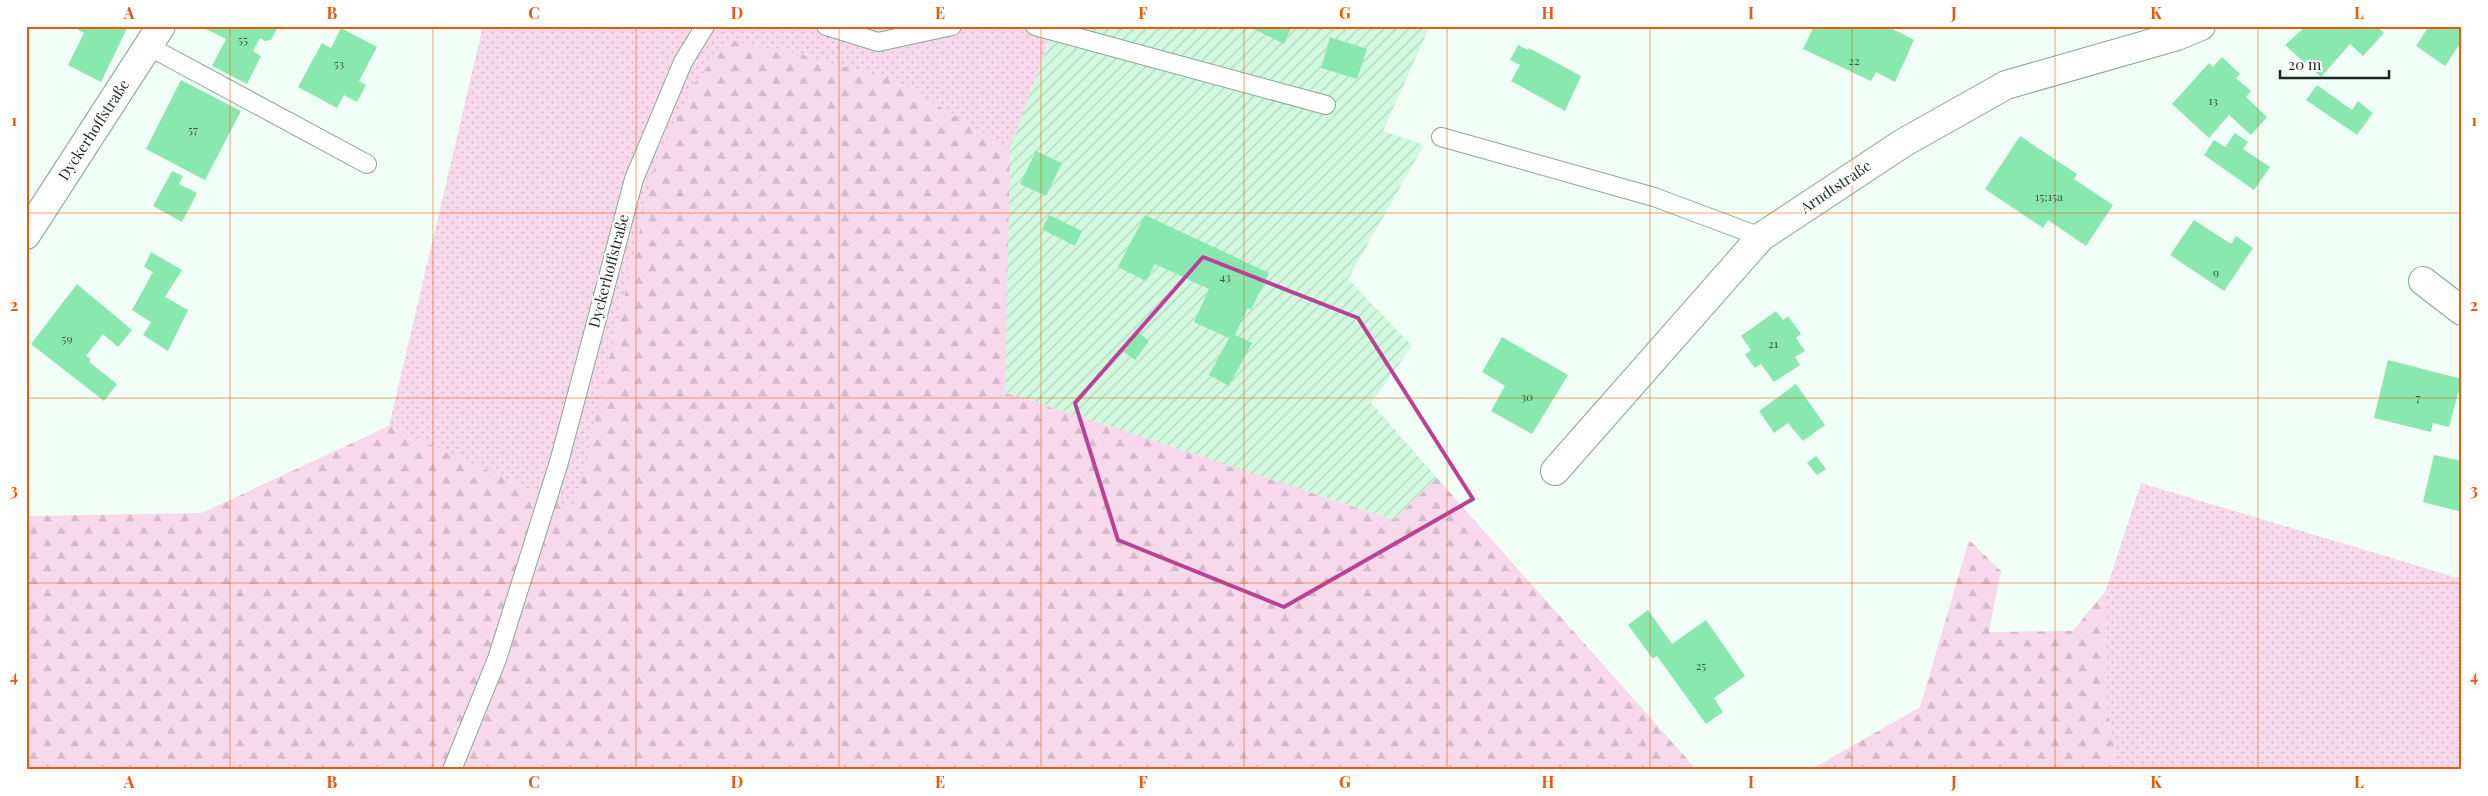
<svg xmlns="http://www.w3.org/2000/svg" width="2488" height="796" font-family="'Playfair Display',serif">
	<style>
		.industrial { fill: url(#industrial-furrows) }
		.grass { fill: url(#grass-dots) }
		.forest { fill: url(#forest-firs) }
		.building { fill: #89e8af }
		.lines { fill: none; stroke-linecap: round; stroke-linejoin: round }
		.service-casing { stroke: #88a793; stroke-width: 20 }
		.minor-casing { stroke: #88a793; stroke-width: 30 }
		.service { stroke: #fff; stroke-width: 18 }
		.minor { stroke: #fff; stroke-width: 28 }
		.marked { fill: none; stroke: #b94297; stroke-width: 4; stroke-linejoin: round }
		.grid { fill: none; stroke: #e8590c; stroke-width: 1; stroke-opacity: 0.55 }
		.labels { text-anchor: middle; stroke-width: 5; stroke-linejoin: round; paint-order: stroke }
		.number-label { font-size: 12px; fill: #375844 }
		.street-label { font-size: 15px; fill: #1c2820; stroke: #fff }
		.neatline { fill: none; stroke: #e8590c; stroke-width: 2 }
		.grid-label { font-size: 16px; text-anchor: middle; font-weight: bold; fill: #e8590c }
	</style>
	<defs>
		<pattern id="industrial-furrows" width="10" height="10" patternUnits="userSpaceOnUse" patternTransform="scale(1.25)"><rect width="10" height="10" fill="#d1f9df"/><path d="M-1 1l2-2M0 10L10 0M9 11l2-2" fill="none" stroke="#b3d5bf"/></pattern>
		<pattern id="grass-dots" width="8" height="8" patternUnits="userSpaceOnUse" patternTransform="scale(1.25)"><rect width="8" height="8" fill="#f7d9eb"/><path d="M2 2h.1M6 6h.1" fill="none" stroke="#d3bac9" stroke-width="1.8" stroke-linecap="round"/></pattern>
		<pattern id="forest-firs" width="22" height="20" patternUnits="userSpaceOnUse" patternTransform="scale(1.25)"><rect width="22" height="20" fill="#f7d9eb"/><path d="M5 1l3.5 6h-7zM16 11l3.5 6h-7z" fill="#d3bac9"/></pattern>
	</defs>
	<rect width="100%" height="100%" fill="#f1fef5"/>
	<path class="industrial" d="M1054,26H1430L1383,131L1424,145L1348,279L1412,346L1371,403L1437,478L1394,520L1005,392L1010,149Z"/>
	<path class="grass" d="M483,26H1054L1010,149L1005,392L1319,495L26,770L202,513L389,426Z
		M2141,483L2462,579V770H2118L2107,708L2106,590Z"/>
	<path class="forest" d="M730,40L795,53L899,82L1010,149L1005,393L1394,520L1437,478L1697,770H26V516L202,513L389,426L574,509L656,161L696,81Z
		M1969,540L2001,571L1989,632L2073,631L2106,590L2107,708L2118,770H1810L1920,707Z"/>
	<path class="building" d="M80,26H128L101,82L68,65L84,33L78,30Z
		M205,26H278L271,40L265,41L260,38L253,51L261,56L247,84L212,66L226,39L204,28Z
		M1248,26H1292L1284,44Z
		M1814,26H1887L1914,40L1895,82L1876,72L1871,81L1803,49Z
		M2306,26H2376L2384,33L2363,56L2350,44L2321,77L2285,45Z
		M2429,26H2462V41L2445,66L2416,46Z
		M341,28L377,47L359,81L366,85L357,102L344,95L337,108L298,87L322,43L331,48Z
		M1330,37L1367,49L1357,79L1321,68Z
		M1518,45L1528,50L1529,48L1581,76L1565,111L1511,81L1520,65L1510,60Z
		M2222,57L2240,74L2236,78L2251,91L2246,97L2267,117L2251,135L2229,115L2209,138L2172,104L2209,63L2213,67Z
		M181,80L241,111L205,180L146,149Z
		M2317,85L2352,110L2358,101L2373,113L2357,135L2306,100Z
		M2235,133L2248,142L2243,149L2270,167L2254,190L2204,155L2214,140L2225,147Z
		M2020,136L2077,174L2074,179L2113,205L2086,246L2048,220L2043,228L1985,189Z
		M1036,151L1062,163L1046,196L1020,184Z
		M172,171L183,176L179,184L197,193L182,222L153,206Z
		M1049,215L1082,231L1075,246L1042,229Z
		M1145,215L1269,273L1251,310L1248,308L1235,335L1252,343L1229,386L1209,375L1229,338L1194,322L1209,289L1155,264L1146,281L1118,267Z
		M2194,220L2231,244L2236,236L2253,248L2224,291L2170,255Z
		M151,252L182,270L165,297L188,310L168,351L143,335L151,322L132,310L153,272L144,267Z
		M77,284L132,330L118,347L103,334L86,356L91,359L89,362L117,384L104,401L31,344Z
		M1776,311L1783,320L1788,316L1801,334L1796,338L1805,351L1795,357L1800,365L1774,382L1761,364L1755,368L1745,355L1751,350L1741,336Z
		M1138,332L1149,341L1135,360L1124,352Z
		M1502,337L1568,375L1532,434L1491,411L1505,386L1482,372Z
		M2388,360L2462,379L2449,427L2433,423L2431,432L2374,418Z
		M1796,384L1825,425L1803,441L1788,423L1774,433L1759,411Z
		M2434,455L2462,461V512L2423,502Z
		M1816,456L1826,469L1817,475L1807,463Z
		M1648,610L1672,644L1706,620L1745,676L1714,698L1723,712L1706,724L1657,656L1653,659L1628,625Z"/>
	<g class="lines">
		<defs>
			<path id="service" d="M826,26L878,42L952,26
				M1035,26L1326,105
				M148,46L367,164
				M1441,137L1654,197L1761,237
				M452,770L497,659L559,462L634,179L683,62L705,26"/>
			<path id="minor" d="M26,235L161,26
				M2423,281L2462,311
				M1555,471L1761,237L1903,143L2006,85L2177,36L2201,26"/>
		</defs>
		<use href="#service" class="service-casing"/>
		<use href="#minor" class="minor-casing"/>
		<use href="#service" class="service"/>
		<use href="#minor" class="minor"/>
	</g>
	<path class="marked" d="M1203,257L1358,318L1473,499L1284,607L1118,540L1075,403Z"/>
	<path class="grid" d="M230,26V770M433,26V770M636,26V770M839,26V770M1041,26V770M1244,26V770M1447,26V770M1650,26V770M1852,26V770M2055,26V770M2258,26V770M26,213H2462M26,398H2462M26,583H2462"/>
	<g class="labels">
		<g class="number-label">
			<text x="243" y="44">55</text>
			<text x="1854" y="65">22</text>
			<text x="339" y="68">53</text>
			<text x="2213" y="105">13</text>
			<text x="193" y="134">57</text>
			<text x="2049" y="201">15;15a</text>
			<text x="2216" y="277">9</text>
			<text x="1225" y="281">43</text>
			<text x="67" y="343">59</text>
			<text x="1773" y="348">21</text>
			<text x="1527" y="401">30</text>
			<text x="2418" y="402">7</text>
			<text x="1701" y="670">25</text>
		</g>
		<g class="street-label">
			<text transform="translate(94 130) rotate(-57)" y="5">Dyckerhoffstraße</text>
			<text transform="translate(1836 187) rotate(-34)" y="5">Arndtstraße</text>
			<text transform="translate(609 271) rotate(-75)" y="5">Dyckerhoffstraße</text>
		</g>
	</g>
	<rect width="2488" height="796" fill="none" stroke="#ffffff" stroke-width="55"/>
	<path d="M2280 70v8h109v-8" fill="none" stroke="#1c2820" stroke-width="2.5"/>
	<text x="2288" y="70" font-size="15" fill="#1c2820" stroke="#ffffff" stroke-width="4" paint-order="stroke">20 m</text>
	<rect x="28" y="28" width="2432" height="740" class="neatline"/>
	<g class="grid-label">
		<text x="129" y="19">A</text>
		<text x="332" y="19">B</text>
		<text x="534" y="19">C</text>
		<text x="737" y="19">D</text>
		<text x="940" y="19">E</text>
		<text x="1143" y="19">F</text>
		<text x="1345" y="19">G</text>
		<text x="1548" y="19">H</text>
		<text x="1751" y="19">I</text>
		<text x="1954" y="19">J</text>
		<text x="2156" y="19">K</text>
		<text x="2359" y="19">L</text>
		<text x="14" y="126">1</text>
		<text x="2474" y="126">1</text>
		<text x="14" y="311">2</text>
		<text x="2474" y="311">2</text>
		<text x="14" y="496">3</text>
		<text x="2474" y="496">3</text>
		<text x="14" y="682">4</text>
		<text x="2474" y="682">4</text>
		<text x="129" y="788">A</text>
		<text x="332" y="788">B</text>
		<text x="534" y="788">C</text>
		<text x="737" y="788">D</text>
		<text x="940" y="788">E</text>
		<text x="1143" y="788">F</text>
		<text x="1345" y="788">G</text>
		<text x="1548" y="788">H</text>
		<text x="1751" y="788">I</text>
		<text x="1954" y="788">J</text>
		<text x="2156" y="788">K</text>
		<text x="2359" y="788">L</text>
	</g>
</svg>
